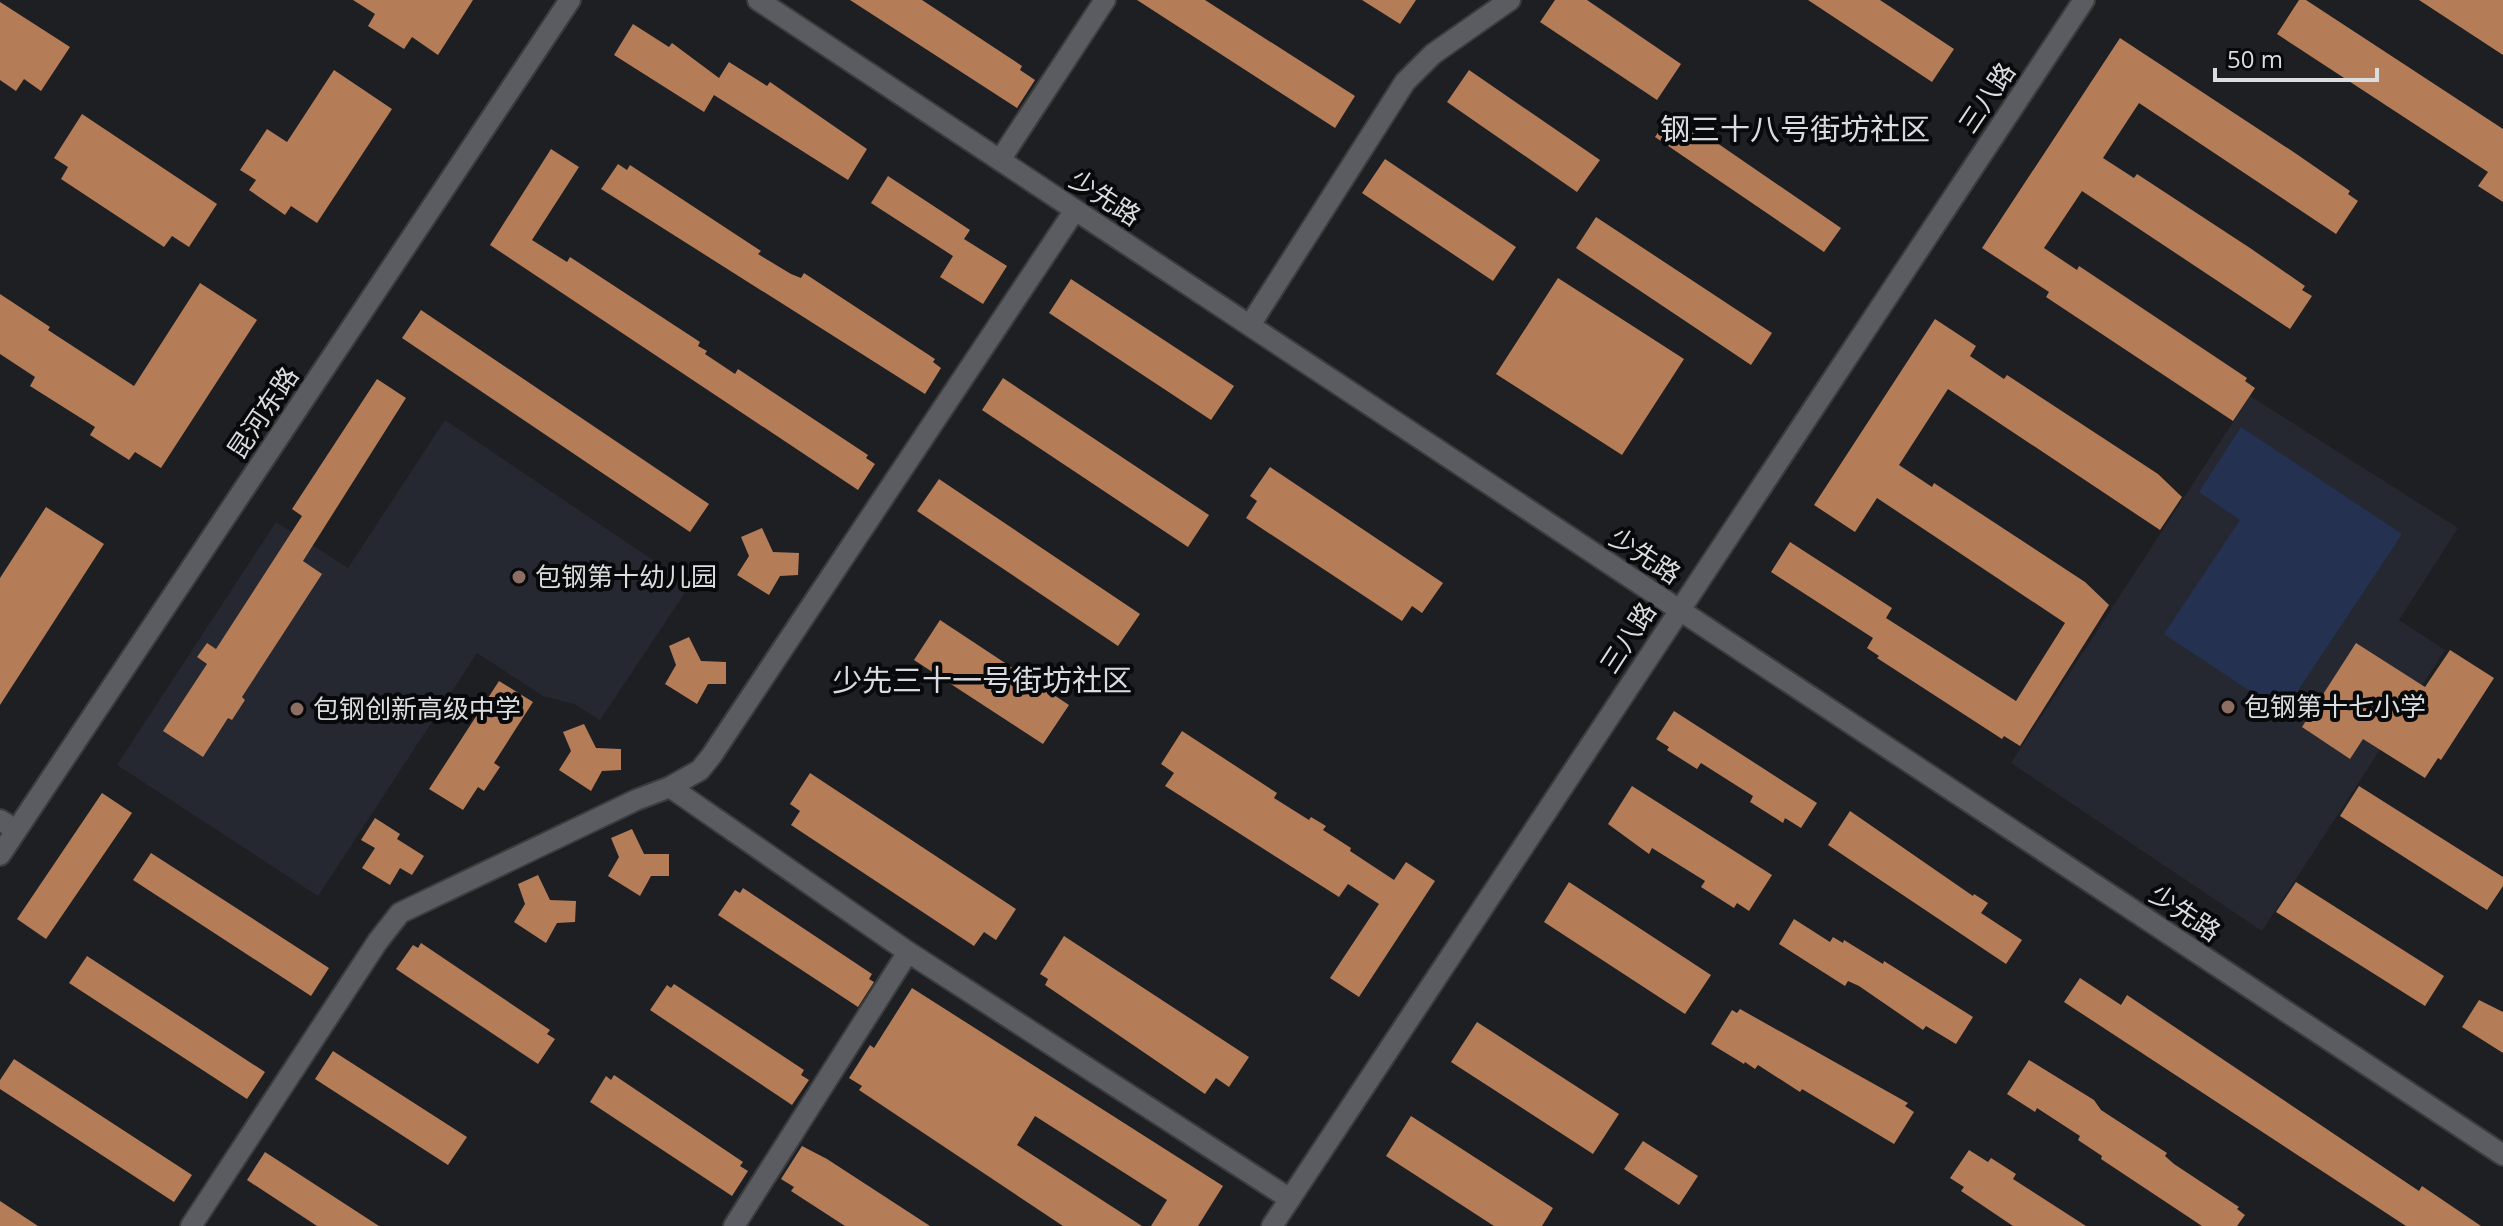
<svg xmlns="http://www.w3.org/2000/svg" width="2503" height="1226" font-family="'Open Sans','Noto Sans SC',sans-serif">
	<style>
		.built { fill: #252831 }
		.green { fill: #243150 }
		.building { fill: #b57c58 }
		.lines { fill: none; stroke-linecap: round; stroke-linejoin: round }
		.minor-casing { stroke: #3b3c3e; stroke-width: 24 }
		.tertiary-casing { stroke: #3b3c3e; stroke-width: 24 }
		.secondary-casing { stroke: #3b3c3e; stroke-width: 24 }
		.minor { stroke: #5b5c61; stroke-width: 20 }
		.tertiary { stroke: #5b5c61; stroke-width: 20 }
		.secondary { stroke: #5b5c61; stroke-width: 20 }
		.education-dot { fill: #8d6e63; stroke: #08090b; stroke-width: 3 }
		.labels { text-anchor: middle; stroke-width: 8; stroke-linejoin: round; paint-order: stroke }
		.street-label { font-size: 26px; fill: #dbdcde; stroke: #08090b }
		.poi-label { font-size: 26px; fill: #dbdcde; stroke: #08090b; text-anchor: start }
		.quarter-label { font-size: 30px; fill: #d9dbe0; stroke: #08090b }
	</style>
	<rect width="100%" height="100%" fill="#1e1f23"/>
	<path class="built" d="M2250,396L2458,528L2399,620L2445,650L2262,931L2011,763Z
		M445,420L690,585L600,720L574,704L543,696L477,653L318,896L117,765L276,522L348,568Z"/>
	<path class="green" d="M2241,427L2402,534L2283,713L2164,634L2240,520L2199,492Z"/>
	<path class="building" d="M353,0H473L438,55L412,37L404,49L368,26L375,14Z
		M850,0H922L1022,66L1020,70L1035,80L1017,108Z
		M1137,0H1205L1355,96L1335,128Z
		M1362,0H1416L1400,24Z
		M1555,0H1587L1681,64L1657,100L1540,22Z
		M1808,0H1880L1954,49L1932,82Z
		M2299,0H2306L2503,129V202L2478,186L2488,172L2277,34Z
		M2419,0H2503V55Z
		M0,2L70,47L41,91L24,79L16,91L0,80Z
		M633,24L669,47L672,43L719,78L729,62L767,86L770,82L867,149L848,180L714,95L704,112L614,55Z
		M2120,38L2295,153L2350,191L2348,194L2358,201L2336,234L2139,103L2103,158L2134,178L2137,174L2250,248L2305,286L2302,290L2312,296L2290,329L2082,191L2044,248L2077,270L2079,266L2247,378L2245,381L2255,388L2233,421L2046,297L2049,292L1982,248Z
		M334,70L392,109L317,223L291,206L285,215L249,190L256,180L240,170L267,129L287,142Z
		M1469,70L1600,160L1577,192L1447,102Z
		M1672,112L1841,228L1824,252L1655,137Z
		M82,114L217,204L189,247L172,236L164,247L61,179L68,167L54,158Z
		M551,149L579,167L532,240L567,262L570,257L700,342L698,346L707,351L705,354L735,374L738,369L868,455L866,458L875,464L858,490L490,245Z
		M1385,159L1516,247L1493,281L1362,193Z
		M618,164L627,170L630,165L761,251L758,254L791,274L801,278L804,273L935,359L933,362L941,368L925,394L601,189Z
		M888,176L970,230L964,239L1007,266L983,304L940,277L953,256L871,203Z
		M1596,217L1772,333L1751,365L1576,248Z
		M1558,278L1684,359L1622,455L1496,374Z
		M1071,279L1234,386L1211,420L1049,313Z
		M200,283L257,320L161,468L135,452L129,460L90,435L95,427L30,386L35,377L0,354V294L50,327L48,330L134,386Z
		M421,310L709,504L690,532L402,338Z
		M1935,319L1976,346L1970,356L2004,379L2007,375L2158,474L2182,497L2160,530L1948,389L1899,465L1932,487L1934,483L2085,582L2109,605L2020,746L2004,736L2002,739L1877,658L1879,656L1867,648L1873,638L1771,572L1790,542L1892,608L1886,618L2016,701L2065,623L1877,498L1855,532L1814,505Z
		M1003,378L1209,515L1188,547L982,410Z
		M377,379L406,398L303,561L322,574L242,697L245,700L232,720L228,718L203,757L163,731L207,664L197,657L207,643L216,649L302,516L292,509Z
		M1270,467L1443,583L1422,613L1412,606L1402,621L1246,518L1257,501L1250,496Z
		M939,479L1140,614L1118,646L917,511Z
		M46,507L104,544L0,705V578Z
		M762,528L773,552L799,553L798,575L780,576L769,595L737,575L749,556L741,537Z
		M940,620L1069,705L1043,744L914,660Z
		M689,637L701,661L726,662V684H708L697,704L665,684L676,665L669,646Z
		M2356,643L2425,687L2450,650L2494,678L2441,760L2438,758L2425,778L2363,739L2350,759L2302,727Z
		M499,681L533,702L494,763L500,767L484,791L478,787L463,810L429,789Z
		M1674,711L1817,803L1801,828L1785,818L1783,823L1750,802L1753,796L1701,763L1697,769L1667,750L1669,747L1656,739Z
		M584,724L596,748L621,749V770L602,771L591,791L559,770L571,751L563,732Z
		M1182,731L1277,793L1274,798L1309,820L1311,817L1326,826L1323,830L1351,848L1350,851L1394,880L1406,862L1435,881L1359,997L1330,978L1379,904L1348,884L1339,897L1165,786L1174,773L1161,764Z
		M810,773L1016,909L996,940L984,932L974,946L791,825L800,811L790,804Z
		M1632,786L1772,875L1749,911L1737,903L1734,908L1701,887L1705,881L1652,848L1649,854L1608,824Z
		M2359,786L2503,877V886L2487,910L2340,816Z
		M102,793L132,813L46,939L17,919Z
		M1850,811L1973,896L1974,894L1988,903L1981,913L2022,940L2006,964L1828,845Z
		M375,818L400,834L397,839L424,856L412,875L400,868L390,885L362,868L375,848L361,840Z
		M632,829L644,854H669V876H651L640,896L608,876L619,857L611,838Z
		M151,853L329,968L311,996L133,880Z
		M538,875L550,900L576,901L575,922L557,923L546,943L514,922L525,904L518,884Z
		M1569,882L1711,975L1685,1014L1544,922Z
		M2296,882L2444,976L2425,1006L2276,912Z
		M743,888L872,974L869,979L874,982L858,1007L718,915L735,890L740,893Z
		M1794,919L1830,942L1833,937L1843,943L1844,940L1883,964L1884,961L1973,1017L1956,1044L1926,1026L1923,1030L1859,986L1848,981L1845,986L1779,944Z
		M1064,936L1249,1057L1229,1087L1216,1078L1205,1094L1045,985L1048,979L1040,974Z
		M421,943L550,1030L547,1034L555,1039L538,1064L396,969L413,945L418,948Z
		M87,956L265,1072L247,1099L69,983Z
		M2080,978L2121,1005L2127,995L2419,1191L2422,1186L2481,1226H2406L2064,1002Z
		M674,984L804,1070L801,1075L809,1080L792,1105L650,1010L667,985L671,988Z
		M912,988L1223,1186L1198,1226H1151L1167,1200L1035,1116L1017,1145L1142,1226H1063L859,1090L862,1086L849,1078L870,1045L874,1048Z
		M2479,1000L2503,1012V1053L2462,1027Z
		M1740,1009L1908,1103L1905,1106L1914,1112L1894,1144L1802,1089L1800,1092L1758,1065L1755,1069L1745,1062L1744,1064L1711,1044L1732,1010L1737,1013Z
		M1477,1022L1619,1114L1593,1154L1451,1062Z
		M333,1051L467,1137L448,1165L315,1079Z
		M14,1059L192,1175L174,1202L0,1089V1080Z
		M2029,1060L2094,1100L2101,1110L2167,1153L2165,1156L2174,1164L2239,1207L2237,1209L2245,1215L2237,1226H2202L2101,1159L2102,1156L2078,1140L2080,1136L2037,1108L2035,1112L2007,1094Z
		M614,1075L743,1162L740,1166L748,1171L732,1196L590,1102L606,1076L611,1080Z
		M1411,1116L1553,1208L1542,1226H1494L1386,1156Z
		M1643,1141L1698,1176L1679,1205L1624,1169Z
		M802,1146L827,1159L930,1226H845L791,1191L794,1187L781,1179Z
		M1969,1150L1988,1162L1991,1158L2016,1174L2013,1179L2086,1226H2013L1961,1191L1964,1187L1950,1178Z
		M265,1152L379,1226H317L247,1180Z
		M0,1201L38,1226H0Z"/>
	<g class="lines">
		<defs>
			<path id="minor" d="M1000,160L1105,0
				M1075,210L712,755L700,770L670,787L908,952L1290,1199
				M1250,325L1405,82L1433,54L1510,0
				M0,820L16,830
				M191,1226L378,941L400,913L636,800L670,787
				M734,1226L908,952"/>
			<path id="tertiary" d="M0,855L570,0"/>
			<path id="secondary" d="M758,0L2503,1155
				M1272,1226L2084,0"/>
		</defs>
		<use href="#minor" class="minor-casing"/>
		<use href="#tertiary" class="tertiary-casing"/>
		<use href="#secondary" class="secondary-casing"/>
		<use href="#minor" class="minor"/>
		<use href="#tertiary" class="tertiary"/>
		<use href="#secondary" class="secondary"/>
	</g>
	<g class="education-dot">
		<circle cx="519" cy="577" r="8"/>
		<circle cx="2228" cy="707" r="8"/>
		<circle cx="297" cy="709" r="8"/>
	</g>
	<g class="labels">
		<g class="street-label">
			<text transform="translate(1987 98) rotate(-56)" y="9">三八路</text>
			<text transform="translate(1105 198) rotate(33)" y="9">少先路</text>
			<text transform="translate(263 413) rotate(-56)" y="9">昆河东路</text>
			<text transform="translate(1645 556) rotate(33)" y="9">少先路</text>
			<text transform="translate(1628 638) rotate(-57)" y="9">三八路</text>
			<text transform="translate(2185 913) rotate(34)" y="9">少先路</text>
		</g>
		<g class="poi-label">
			<text x="535" y="586">包钢第十幼儿园</text>
			<text x="2244" y="716">包钢第十七小学</text>
			<text x="313" y="718">包钢创新高级中学</text>
		</g>
		<g class="quarter-label">
			<text x="1795" y="140">钢三十八号街坊社区</text>
			<text x="982" y="691">少先三十一号街坊社区</text>
		</g>
	</g>
	<path d="M2215 68v12h162v-12" fill="none" stroke="#dbdcde" stroke-width="4"/>
	<text x="2227" y="68" font-size="24" fill="#dbdcde" stroke="#08090b" stroke-width="6" paint-order="stroke">50 m</text>
</svg>
